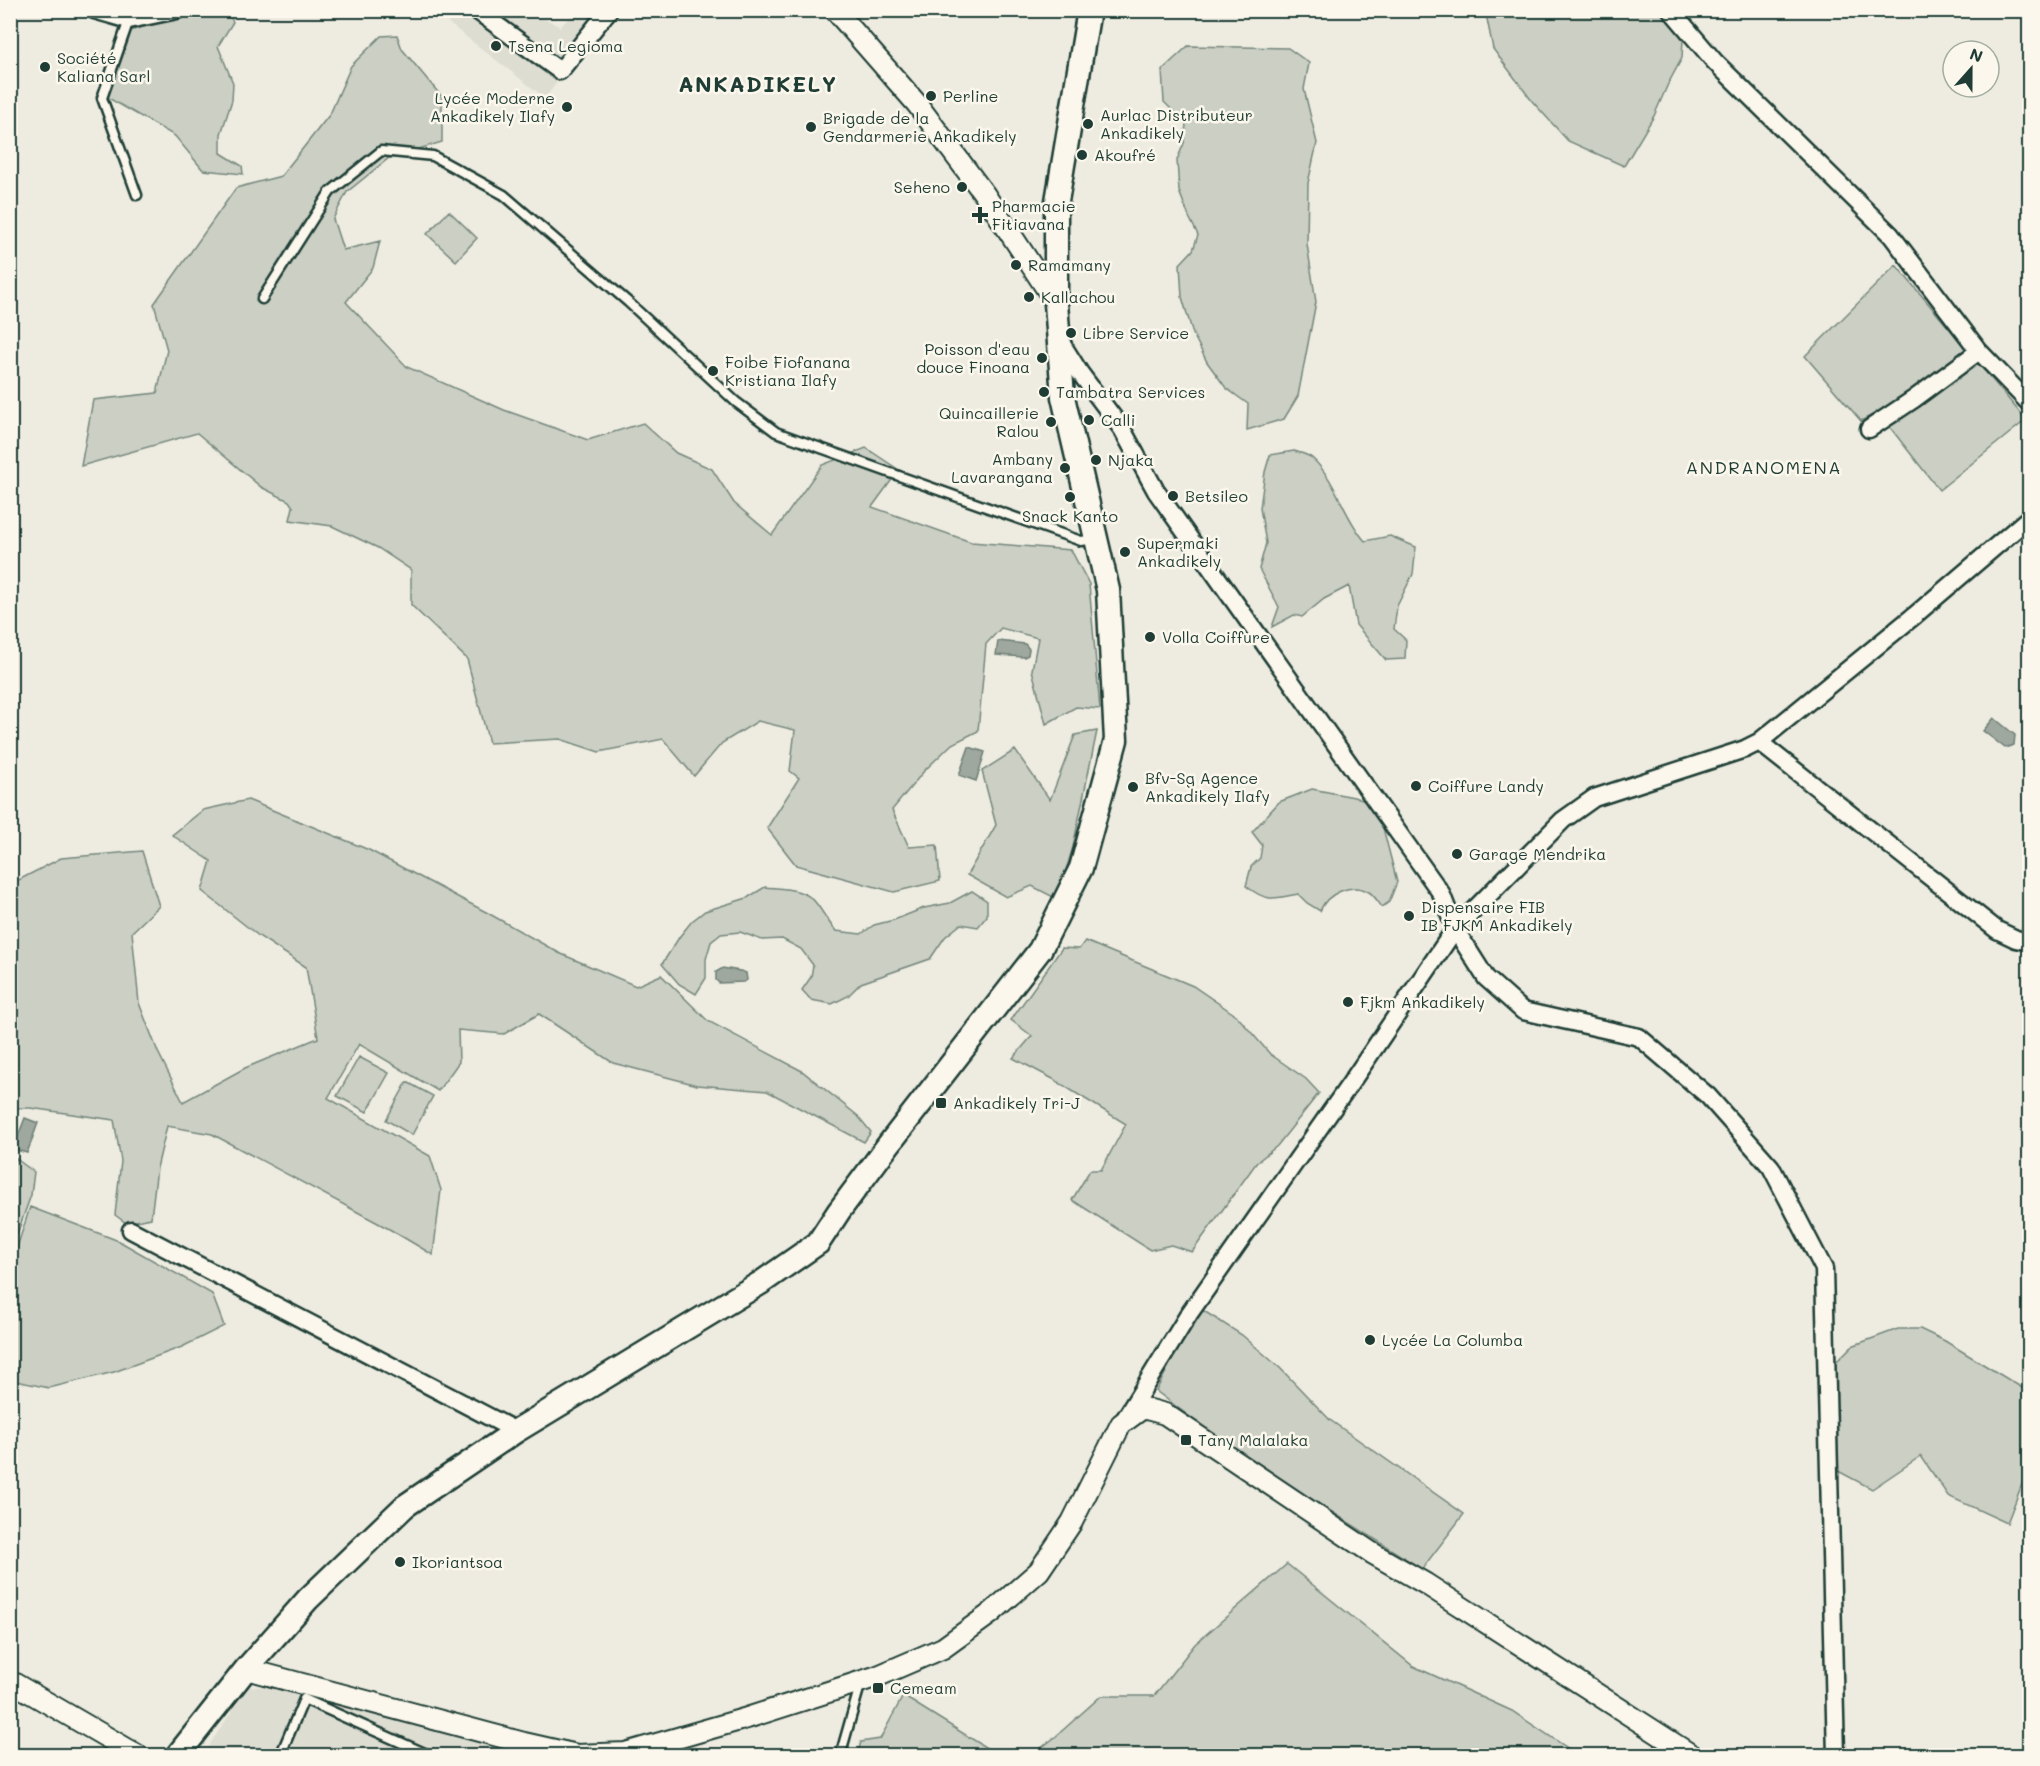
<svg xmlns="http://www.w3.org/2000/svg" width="2040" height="1766" font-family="Mali,sans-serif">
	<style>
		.built { fill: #ddddd2 }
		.green { fill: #cbcfc4; stroke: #75867c; stroke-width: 1.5 }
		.water { fill: #9fa89f; stroke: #6c7d74; stroke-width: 1.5 }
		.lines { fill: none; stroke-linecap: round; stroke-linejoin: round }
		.service-casing { stroke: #1f3d34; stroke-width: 13 }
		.minor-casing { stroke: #1f3d34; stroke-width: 21 }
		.tertiary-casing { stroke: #1f3d34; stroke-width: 24 }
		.secondary-casing { stroke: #1f3d34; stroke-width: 27 }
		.service { stroke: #fbf7ec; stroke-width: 8 }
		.minor { stroke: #fbf7ec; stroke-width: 16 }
		.tertiary { stroke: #fbf7ec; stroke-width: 20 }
		.secondary { stroke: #fbf7ec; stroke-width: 22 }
		.poi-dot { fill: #1f3d34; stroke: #fbf7ec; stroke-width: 2 }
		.labels { text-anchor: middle; stroke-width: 5; stroke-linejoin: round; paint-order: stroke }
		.poi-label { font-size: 16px; fill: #1f3d34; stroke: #fbf7ec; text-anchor: start }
		.neighbourhood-label { font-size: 18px; letter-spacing: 1.5px; fill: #1f3d34; stroke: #fbf7ec }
		.district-label { font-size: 22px; font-weight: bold; letter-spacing: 1.5px; fill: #1f3d34; stroke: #fbf7ec }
	</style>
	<rect width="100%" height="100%" fill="#eeece1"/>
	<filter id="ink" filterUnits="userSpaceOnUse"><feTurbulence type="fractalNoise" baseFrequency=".0167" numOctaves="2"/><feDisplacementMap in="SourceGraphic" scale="12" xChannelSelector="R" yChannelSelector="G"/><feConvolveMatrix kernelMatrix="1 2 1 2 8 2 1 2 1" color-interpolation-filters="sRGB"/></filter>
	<g filter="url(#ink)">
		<path class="built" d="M433,11H468L558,81L545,98Z
			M486,11H532L560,27L576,11H605L565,62Z
			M277,1686L542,1756H202L248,1687Z"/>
		<path class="green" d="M1489,10L1661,11L1683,39L1682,58L1668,84L1654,116L1624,166L1568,141L1532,101L1493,49L1487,19Z
			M229,14L233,22L218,46L233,83L232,100L221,134V153L242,166L243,174L203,170L175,136L103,95L130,31L181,15Z
			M397,35L402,49L442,97V142L389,158L347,192L333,219L343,250L380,241L373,268L346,302L407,367L504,410L588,440L643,423L676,453L712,469L734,503L772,535L822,465L866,448L899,470L872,507L971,542L1071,550L1089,584L1100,709L1076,707L1046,724L1032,670L1038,638L1001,628L986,644L978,731L952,744L924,771L892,810L909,847L937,845L940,881L894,892L796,865L767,828L799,778L790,771L795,730L758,721L722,743L694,776L663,739L599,752L560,739L489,743L467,659L411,605V570L378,548L332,526L290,520L293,507L289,501L261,487L197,433L81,466L93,400L157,393L167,350L154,304L236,188L281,176L330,114L351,66L381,36Z
			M1188,46L1288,48L1309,63L1304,89L1317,143L1308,183L1307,244L1316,302L1298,396L1284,419L1247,430L1248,404L1226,388L1207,362L1193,334L1182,297L1180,264L1193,250L1198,235L1189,217L1179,191L1177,160L1184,143L1186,124L1164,102L1162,70Z
			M449,211L477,238L456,261L427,234Z
			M1896,265L2026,420L1939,490L1878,412L1861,421L1805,356Z
			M1294,451C1300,453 1307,454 1312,458C1337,481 1343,516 1365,541L1390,536L1416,547L1413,574L1397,606L1394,629L1406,640L1405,659L1386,660L1356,625L1349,586L1324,599L1302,617L1294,615L1272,627L1279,607L1259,569L1266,543L1260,508L1265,472L1270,455Z
			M1097,731L1073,847L1057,899L1032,886L1006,897L967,875L996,825L982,771L1015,750L1050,800L1075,735Z
			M1312,789L1354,797L1370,803L1381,820L1397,882L1389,902L1382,907C1378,902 1374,895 1369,892C1352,882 1327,893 1320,911L1307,903L1298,894C1273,899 1266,902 1246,886L1251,867L1260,858L1262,845L1252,832L1279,802Z
			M248,800L369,850L486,912L559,953L636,986L661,975L708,1021L802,1071L858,1116L871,1132L864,1142L767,1091L697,1085L613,1063L539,1014L504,1034L458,1030L459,1062L438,1091L359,1044L328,1098L430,1156L441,1190L433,1255L391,1230L212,1134L167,1126L157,1168L151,1218L126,1223L115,1215L121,1161L114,1120L30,1108H12L11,1112V884L61,858L142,851L159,906L132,932L139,1003L158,1052L183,1102L245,1068L318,1038L306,967L260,937L202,891L211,861L172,835L203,810Z
			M765,887C782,889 805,888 816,903C823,912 828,922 836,931L861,934L874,925L894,920L924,908L950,903L972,891L987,901V916L978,927L961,924L945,937L930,959L861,983L848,996L832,1004L811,1000L802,990L811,977L813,965L801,949L782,939L762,940L740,932L721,934L711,942L706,959V978L696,994L679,984L662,964L680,936L692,921L705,911L747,898Z
			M1085,941L1193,986L1237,1016L1270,1054L1306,1079L1319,1093L1277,1146L1257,1162L1192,1252L1171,1245L1150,1250L1072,1200L1090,1170H1101L1126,1124L1053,1079L1013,1058L1032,1036L1011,1020L1062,948L1079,949Z
			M359,1057L389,1073L367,1112L337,1096Z
			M407,1082L433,1096L412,1135L386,1120Z
			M11,1155L34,1172L31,1195L11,1251Z
			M30,1207L119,1241L212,1294L224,1326L182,1347L114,1372L49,1388L11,1380V1266Z
			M1199,1308L1242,1335L1280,1368L1330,1420L1464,1514L1422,1569L1228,1446L1156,1391Z
			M1898,1329H1920L1945,1341L2029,1392V1466L2007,1523L1948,1496L1921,1456L1872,1489L1838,1471L1834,1364L1852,1346Z
			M1287,1564L1413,1666L1512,1711L1578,1755H1032L1054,1738L1101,1696H1154L1195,1644Z
			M903,1696L998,1755H857L861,1742L880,1739Z"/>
		<path class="water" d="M998,641L1025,644L1029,649L1028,655L1024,657L996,655Z
			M1994,718L2015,735L2014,745L2005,748L1983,731Z
			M969,747L985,752L976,781L959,775Z
			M723,968C730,970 741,970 746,973L747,980L744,982L719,983L716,980V972Z
			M25,1118L38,1123L27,1153L13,1149Z"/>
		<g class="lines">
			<defs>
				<path id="service" d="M129,20L102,98L137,195
					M262,299L330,192L381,151L433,156L504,195L628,302L736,402L776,432L1081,541L1096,539
					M280,1756L304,1699L431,1756
					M840,1756L861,1682"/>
				<path id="minor" d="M94,10L129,20L177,10
					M476,10L560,71L609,10
					M1671,10L1715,62L1891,235L1979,351L2030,404
					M1060,341L1080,373L1122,429L1156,491L1441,893L1455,929L1486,978L1523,1011L1639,1037L1708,1096L1771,1167L1824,1269L1836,1756
					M1869,429L1914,399L1979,351
					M1759,742L1997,930L2016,939L2030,942
					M131,1230L516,1431
					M1124,1420L1189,1314L1350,1084L1455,929L1563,820L1594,798L1745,749L1759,742L1915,615L2030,517"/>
				<path id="tertiary" d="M835,10L917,104L985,195L1056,303
					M246,1669L524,1743L577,1755L625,1753L747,1718L878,1676L943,1648L990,1614L1039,1571L1072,1522L1121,1424L1143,1408L1165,1414L1372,1553L1426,1584L1693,1756
					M10,1681L139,1756"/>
				<path id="secondary" d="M177,1756L246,1669L308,1599L405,1506L516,1431L762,1282L818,1243L839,1211L889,1144L1040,950L1081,868L1116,740L1108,590L1063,397L1056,303V207L1089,10"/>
			</defs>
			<use href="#service" class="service-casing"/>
			<use href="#minor" class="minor-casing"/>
			<use href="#tertiary" class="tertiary-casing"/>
			<use href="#secondary" class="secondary-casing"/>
			<use href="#service" class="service"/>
			<use href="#minor" class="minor"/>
			<use href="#tertiary" class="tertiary"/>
			<use href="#secondary" class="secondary"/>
		</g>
	</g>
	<g class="poi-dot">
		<circle cx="496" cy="46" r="6"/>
		<circle cx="45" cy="67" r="6"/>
		<circle cx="931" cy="96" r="6"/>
		<circle cx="567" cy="107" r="6"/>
		<circle cx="1088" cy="124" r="6"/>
		<circle cx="811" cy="127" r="6"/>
		<circle cx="1082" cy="155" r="6"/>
		<circle cx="962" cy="187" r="6"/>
		<path d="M977 206h6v6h6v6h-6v6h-6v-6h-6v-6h6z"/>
		<circle cx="1016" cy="265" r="6"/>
		<circle cx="1029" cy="297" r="6"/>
		<circle cx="1071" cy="333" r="6"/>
		<circle cx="1042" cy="358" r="6"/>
		<circle cx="713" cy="371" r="6"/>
		<circle cx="1044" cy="392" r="6"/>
		<circle cx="1089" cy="420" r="6"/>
		<circle cx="1051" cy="422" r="6"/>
		<circle cx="1096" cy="460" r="6"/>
		<circle cx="1065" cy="468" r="6"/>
		<circle cx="1173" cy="496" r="6"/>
		<circle cx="1070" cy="497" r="6"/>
		<circle cx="1125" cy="552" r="6"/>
		<circle cx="1150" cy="637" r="6"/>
		<circle cx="1416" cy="786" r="6"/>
		<circle cx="1133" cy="787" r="6"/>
		<circle cx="1457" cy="854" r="6"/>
		<circle cx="1409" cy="916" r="6"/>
		<circle cx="1348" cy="1002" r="6"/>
		<rect x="935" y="1097" width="12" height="12" rx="3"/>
		<circle cx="1370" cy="1340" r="6"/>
		<rect x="1180" y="1434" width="12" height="12" rx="3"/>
		<circle cx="400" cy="1562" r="6"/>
		<rect x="872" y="1682" width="12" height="12" rx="3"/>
	</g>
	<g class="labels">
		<g class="poi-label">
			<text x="508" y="52">Tsena Legioma</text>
			<text x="57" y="64">Société<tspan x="57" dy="18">Kaliana Sarl</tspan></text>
			<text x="943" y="102">Perline</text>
			<text x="555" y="104" text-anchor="end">Lycée Moderne<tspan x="555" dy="18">Ankadikely Ilafy</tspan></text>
			<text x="1100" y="121">Aurlac Distributeur<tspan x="1100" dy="18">Ankadikely</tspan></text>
			<text x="823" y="124">Brigade de la<tspan x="823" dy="18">Gendarmerie Ankadikely</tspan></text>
			<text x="1094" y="161">Akoufré</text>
			<text x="950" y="193" text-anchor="end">Seheno</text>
			<text x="992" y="212">Pharmacie<tspan x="992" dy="18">Fitiavana</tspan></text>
			<text x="1028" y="271">Ramamany</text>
			<text x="1041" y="303">Kallachou</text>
			<text x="1083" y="339">Libre Service</text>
			<text x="1030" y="355" text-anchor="end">Poisson d'eau<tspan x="1030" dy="18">douce Finoana</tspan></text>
			<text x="725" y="368">Foibe Fiofanana<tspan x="725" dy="18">Kristiana Ilafy</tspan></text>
			<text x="1056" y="398">Tambatra Services</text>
			<text x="1039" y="419" text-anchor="end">Quincaillerie<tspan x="1039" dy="18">Ralou</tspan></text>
			<text x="1101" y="426">Calli</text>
			<text x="1053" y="465" text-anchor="end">Ambany<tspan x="1053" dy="18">Lavarangana</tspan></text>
			<text x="1108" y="466">Njaka</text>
			<text x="1185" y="502">Betsileo</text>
			<text x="1070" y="522" text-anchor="middle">Snack Kanto</text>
			<text x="1137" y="549">Supermaki<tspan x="1137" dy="18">Ankadikely</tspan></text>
			<text x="1162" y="643">Volla Coiffure</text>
			<text x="1145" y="784">Bfv-Sg Agence<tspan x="1145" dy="18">Ankadikely Ilafy</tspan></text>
			<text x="1428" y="792">Coiffure Landy</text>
			<text x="1469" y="860">Garage Mendrika</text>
			<text x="1421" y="913">Dispensaire FIB<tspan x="1421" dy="18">IB FJKM Ankadikely</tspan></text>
			<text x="1360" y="1008">Fjkm Ankadikely</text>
			<text x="953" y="1109">Ankadikely Tri-J</text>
			<text x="1382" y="1346">Lycée La Columba</text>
			<text x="1198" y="1446">Tany Malalaka</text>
			<text x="412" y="1568">Ikoriantsoa</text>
			<text x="890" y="1694">Cemeam</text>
		</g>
		<g class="neighbourhood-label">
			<text x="1764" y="474">ANDRANOMENA</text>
		</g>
		<g class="district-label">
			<text x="758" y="92">ANKADIKELY</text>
		</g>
	</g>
	<rect width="2040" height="1766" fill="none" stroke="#fbf7ec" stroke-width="36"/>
	<rect x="18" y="18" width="2004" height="1730" fill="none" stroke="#1f3d34" stroke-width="2" filter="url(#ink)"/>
	<g transform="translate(1971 69) rotate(21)"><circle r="28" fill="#fbf7ec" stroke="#a3ada2" stroke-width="1.5"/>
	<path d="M0-4.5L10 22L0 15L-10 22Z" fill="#1f3d34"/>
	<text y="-9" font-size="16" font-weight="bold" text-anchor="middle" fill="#1f3d34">N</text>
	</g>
</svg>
